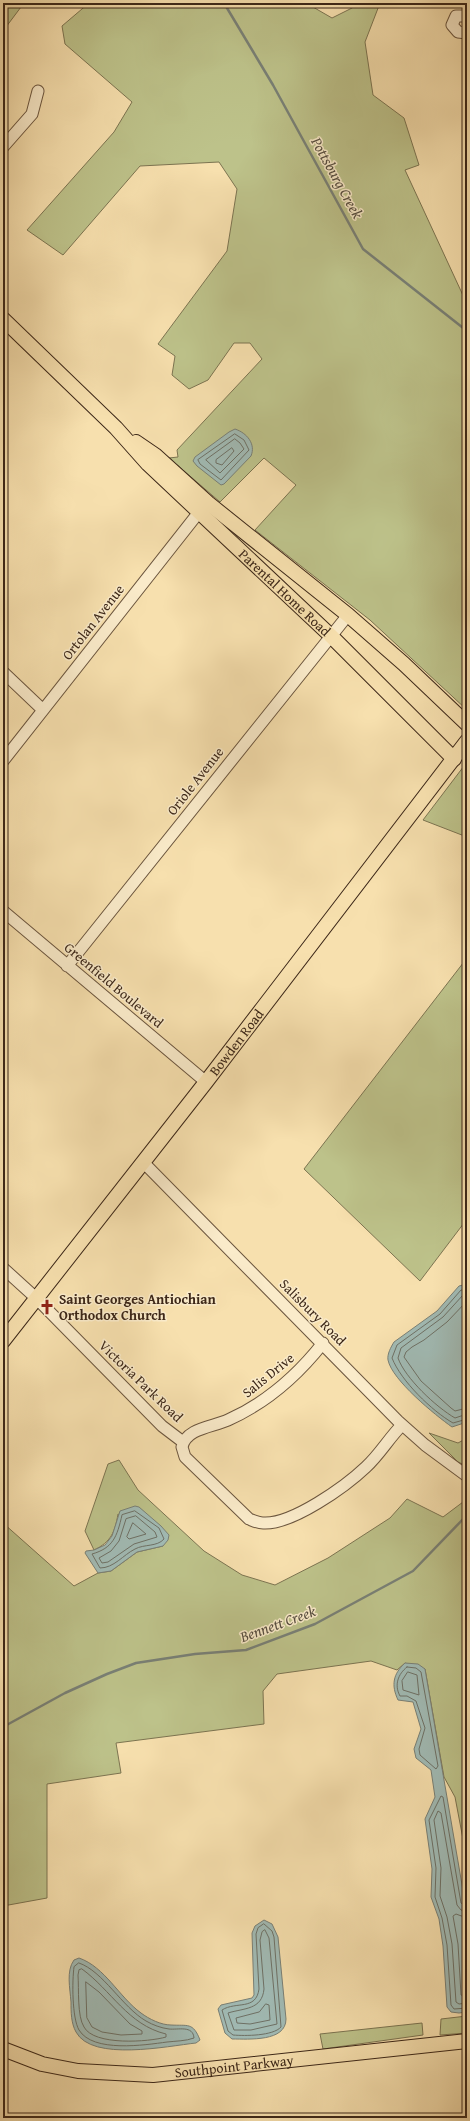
<svg xmlns="http://www.w3.org/2000/svg" width="470" height="2121" font-family="'Gentium Book Plus',serif">
	<style>
		.green { fill: #bdc28a; stroke: #7c7451 }
		.water { fill: #a1bbb5; stroke: #798076 }
		.lines { fill: none; stroke-linecap: round; stroke-linejoin: round }
		.shore { stroke: #6e7166; stroke-width: 1 }
		.stream { stroke: #798076; stroke-width: 2.5 }
		.minor-casing { stroke: #6b553e; stroke-width: 13 }
		.major-casing { stroke: #3c2718; stroke-width: 16 }
		.minor { stroke: #faebca; stroke-width: 11 }
		.major { stroke: #f7e0ae; stroke-width: 14 }
		.labels { text-anchor: middle; stroke-width: 3; stroke-linejoin: round; paint-order: stroke }
		.street-label { font-size: 14px; fill: #3c2718; stroke: #faebca }
		.poi-label { font-size: 14px; font-weight: bold; fill: #3c2718; stroke: #faebca; text-anchor: start }
		.water-label { font-size: 15px; font-style: italic; fill: #554c3f; stroke: #faebca }
	</style>
	<rect width="100%" height="100%" fill="#f7e0ae"/>
	<filter id="stains"><feTurbulence type="fractalNoise" baseFrequency=".005" numOctaves="4"/><feColorMatrix values="0 0 0 0 .2 0 0 0 0 .09 0 0 0 0 .02 0 0 0 .5 -.17"/></filter>
	<radialGradient id="worn" r=".72"><stop offset=".6" stop-color="#630" stop-opacity="0"/><stop offset="1" stop-color="#630" stop-opacity=".3"/></radialGradient>
	<path class="green" d="M3,3H24L3,31Z
		M89,3H306L332,18L352,8L358,3H380L365,42L373,95L404,118L419,165L405,170L467,304V710L370,620L255,530L296,485L264,458L220,502L169,458L178,457L177,450L262,359L250,343H234L208,380L189,389L172,375L175,356L158,344L227,251L237,189L219,162L140,166L63,255L27,230L114,132L132,102L65,44L62,26Z
		M467,762V837L423,820Z
		M467,958V1219L420,1281L304,1169Z
		M429,1433L458,1443L467,1438V1466L458,1462Z
		M119,1460L138,1490L204,1551L242,1575L275,1585L328,1558L390,1518L407,1499L443,1517L467,1499V1860L455,1797L444,1777L425,1669L405,1663L397,1670L371,1661L277,1674L263,1691L264,1724L116,1743L121,1773L47,1784V1898L3,1906V1523L74,1586L98,1573L111,1571L137,1552L163,1546L118,1514C115,1532 111,1542 94,1550L85,1531L108,1464Z
		M467,2016V2033L440,2035L441,2019Z
		M422,2023L423,2035L323,2049L320,2034Z"/>
	<path class="water" d="M235,429C247,433 256,444 251,456L224,484L221,485L197,466L193,461L195,457L229,432Z
		M463,1285L467,1287V1422L452,1427C435,1415 392,1380 388,1360C387,1354 391,1347 394,1342L437,1311L459,1286Z
		M135,1506L139,1507L161,1526L169,1535L168,1540L163,1546L137,1552L111,1571L98,1573L85,1553L86,1551L94,1550L105,1545L112,1536L120,1511Z
		M405,1663L418,1664L425,1669L467,1914V2012L459,2013L451,2012L447,2007L443,1946L439,1919L431,1897L432,1869L425,1819L435,1797L431,1770L416,1758L414,1749L421,1729L413,1702L398,1700C391,1685 393,1674 405,1663Z
		M264,1920L272,1924L278,1937L286,2019C286,2042 249,2039 232,2039L225,2033L218,2009L221,2005L252,1998L254,1995L252,1933L255,1926Z
		M79,1958C105,1967 119,1997 141,2013C149,2019 161,2025 171,2025C188,2026 193,2022 200,2040L196,2043C168,2046 92,2062 76,2032C71,2023 71,2012 71,2002C70,1988 66,1971 74,1960Z"/>
	<g class="lines">
		<path class="shore" d="M235,434L244,440L249,450L221,480L200,464L198,460Z
			M235,439L240,443L244,449L220,473L206,460Z
			M232,448L234,451L222,465L216,463V460Z
			M467,1290H461L440,1314L397,1345L392,1358C401,1381 432,1411 453,1423L467,1419
			M467,1295H463L443,1317L401,1348L398,1358C405,1378 436,1407 455,1418L467,1414
			M467,1301L447,1322L424,1340L412,1347L406,1352L404,1357L421,1381L451,1408L455,1411L467,1408
			M135,1511L159,1528L164,1539C157,1547 144,1544 135,1549C123,1555 114,1568 100,1568L92,1554C113,1548 117,1537 122,1515Z
			M136,1516L155,1532L157,1537L134,1544L108,1562L102,1563L99,1558L111,1551L119,1541L126,1519Z
			M133,1523L146,1534L129,1539L127,1537Z
			M407,1667L416,1668L421,1672L438,1766L436,1769L420,1755L419,1749L425,1728L416,1701L407,1696H400C394,1685 398,1674 407,1667Z
			M408,1672L417,1675L419,1695L403,1690L402,1681Z
			M467,1907L461,1903L443,1797L441,1796L429,1820L436,1868L435,1897L442,1918L447,1945L451,2005L454,2009L467,2008
			M467,1912L461,1910L457,1905L441,1813L438,1811L434,1820L441,1868L440,1896L447,1917L452,1944L456,2002L459,2004L467,2003
			M467,1918L456,1914L453,1916L458,1944L461,1995L467,1997
			M264,1924L272,1931L274,1937L281,2027C273,2036 245,2036 233,2035L228,2031L222,2010C236,2001 256,2011 259,1989L256,1934L258,1928Z
			M265,1930L269,1938L277,2024L251,2030H234L228,2013C244,2008 262,2010 264,1989L260,1940L262,1932Z
			M79,1963C103,1971 122,2007 146,2021C153,2025 161,2028 169,2029C178,2030 193,2025 194,2038C186,2041 176,2041 167,2042C145,2045 93,2053 79,2030C72,2018 72,1981 74,1967Z
			M82,1969C111,1990 128,2025 166,2034V2037C149,2042 94,2046 84,2027C77,2016 79,1989 78,1975L79,1970Z
			M86,1982L99,1992L130,2024L142,2031V2034L121,2035L102,2032L92,2027L87,2018Z
			M266,2004L269,2005L270,2020L250,2024L237,2023L236,2018L259,2012Z"/>
		<path class="stream" d="M224,3L273,85L363,249L467,331
			M3,1727L65,1693L107,1674L136,1663L195,1654L246,1650L315,1624L413,1571L467,1515"/>
		<defs>
			<path id="minor" d="M467,16H456L452,25L458,32L467,33
				M3,147L32,114L38,91
				M3,672L43,710
				M3,761L203,507
				M3,911L206,1082
				M67,966L348,615
				M143,1162L398,1421L425,1445L467,1476
				M3,1268L36,1298L162,1426L183,1442
				M323,1343C297,1376 266,1403 228,1420C213,1427 186,1428 182,1447L185,1457L249,1519C254,1521 258,1523 263,1523C292,1525 346,1486 366,1467C380,1454 389,1438 402,1425"/>
			<g id="major">
				<path id="s1" d="M3,319L116,428L148,464L330,635L454,759"/>
				<path d="M136,442L155,455L208,503L348,615L404,664L467,724"/>
				<path id="s2" d="M3,1341L206,1082L467,741"/>
				<path id="s3" d="M3,2049L42,2064L78,2071L153,2075L467,2041"/>
			</g>
		</defs>
		<use href="#minor" class="minor-casing"/>
		<use href="#major" class="major-casing"/>
		<use href="#minor" class="minor"/>
		<use href="#major" class="major"/>
	</g>
	<defs>
		<symbol id="church-bare" viewBox="-9 -9 18 18"><path d="M-1.2-6h2.4v3.5h3.3v2.4h-3.3V6h-2.4V-.1h-3.3v-2.4h3.3Z" fill="#8f2418" stroke="#faebca" stroke-width="2.5" paint-order="stroke"/></symbol>
	</defs>
	<g fill-rule="evenodd">
		<use href="#church-bare" x="36" y="1296" width="22" height="22"/>
	</g>
	<g class="labels">
		<g class="street-label">
			<text dy="5" stroke="none"><textPath href="#s1" startOffset="393">Parental Home Road</textPath></text>
			<text transform="translate(93 622) rotate(-52)" y="5">Ortolan Avenue</text>
			<text transform="translate(195 781) rotate(-52)" y="5">Oriole Avenue</text>
			<text transform="translate(114 985) rotate(40)" y="5">Greenfield Boulevard</text>
			<text dy="5" stroke="none"><textPath href="#s2" startOffset="379">Bowden Road</textPath></text>
			<text transform="translate(313 1312) rotate(45)" y="5">Salisbury Road</text>
			<text transform="translate(268 1375) rotate(-39)" y="5">Salis Drive</text>
			<text transform="translate(141 1381) rotate(44)" y="5">Victoria Park Road</text>
			<text dy="5" stroke="none"><textPath href="#s3" startOffset="235">Southpoint Parkway</textPath></text>
		</g>
		<g class="poi-label">
			<text x="59" y="1304">Saint Georges Antiochian<tspan x="59" dy="16">Orthodox Church</tspan></text>
		</g>
		<g class="water-label">
			<text transform="translate(337 178) rotate(61)" y="5">Pottsburg Creek</text>
			<text transform="translate(278 1624) rotate(-20)" y="5">Bennett Creek</text>
		</g>
	</g>
	<rect width="470" height="2121" fill="none" stroke="#f7e0ae" stroke-width="16"/>
	<rect x="4" y="4" width="462" height="2113" fill="none" stroke="#3c2718" stroke-width="2"/>
	<rect x="8" y="8" width="454" height="2105" fill="none" stroke="#3c2718"/>
	<rect width="100%" height="100%" filter="url(#stains)"/>
	<rect width="100%" height="100%" fill="url(#worn)"/>
</svg>
